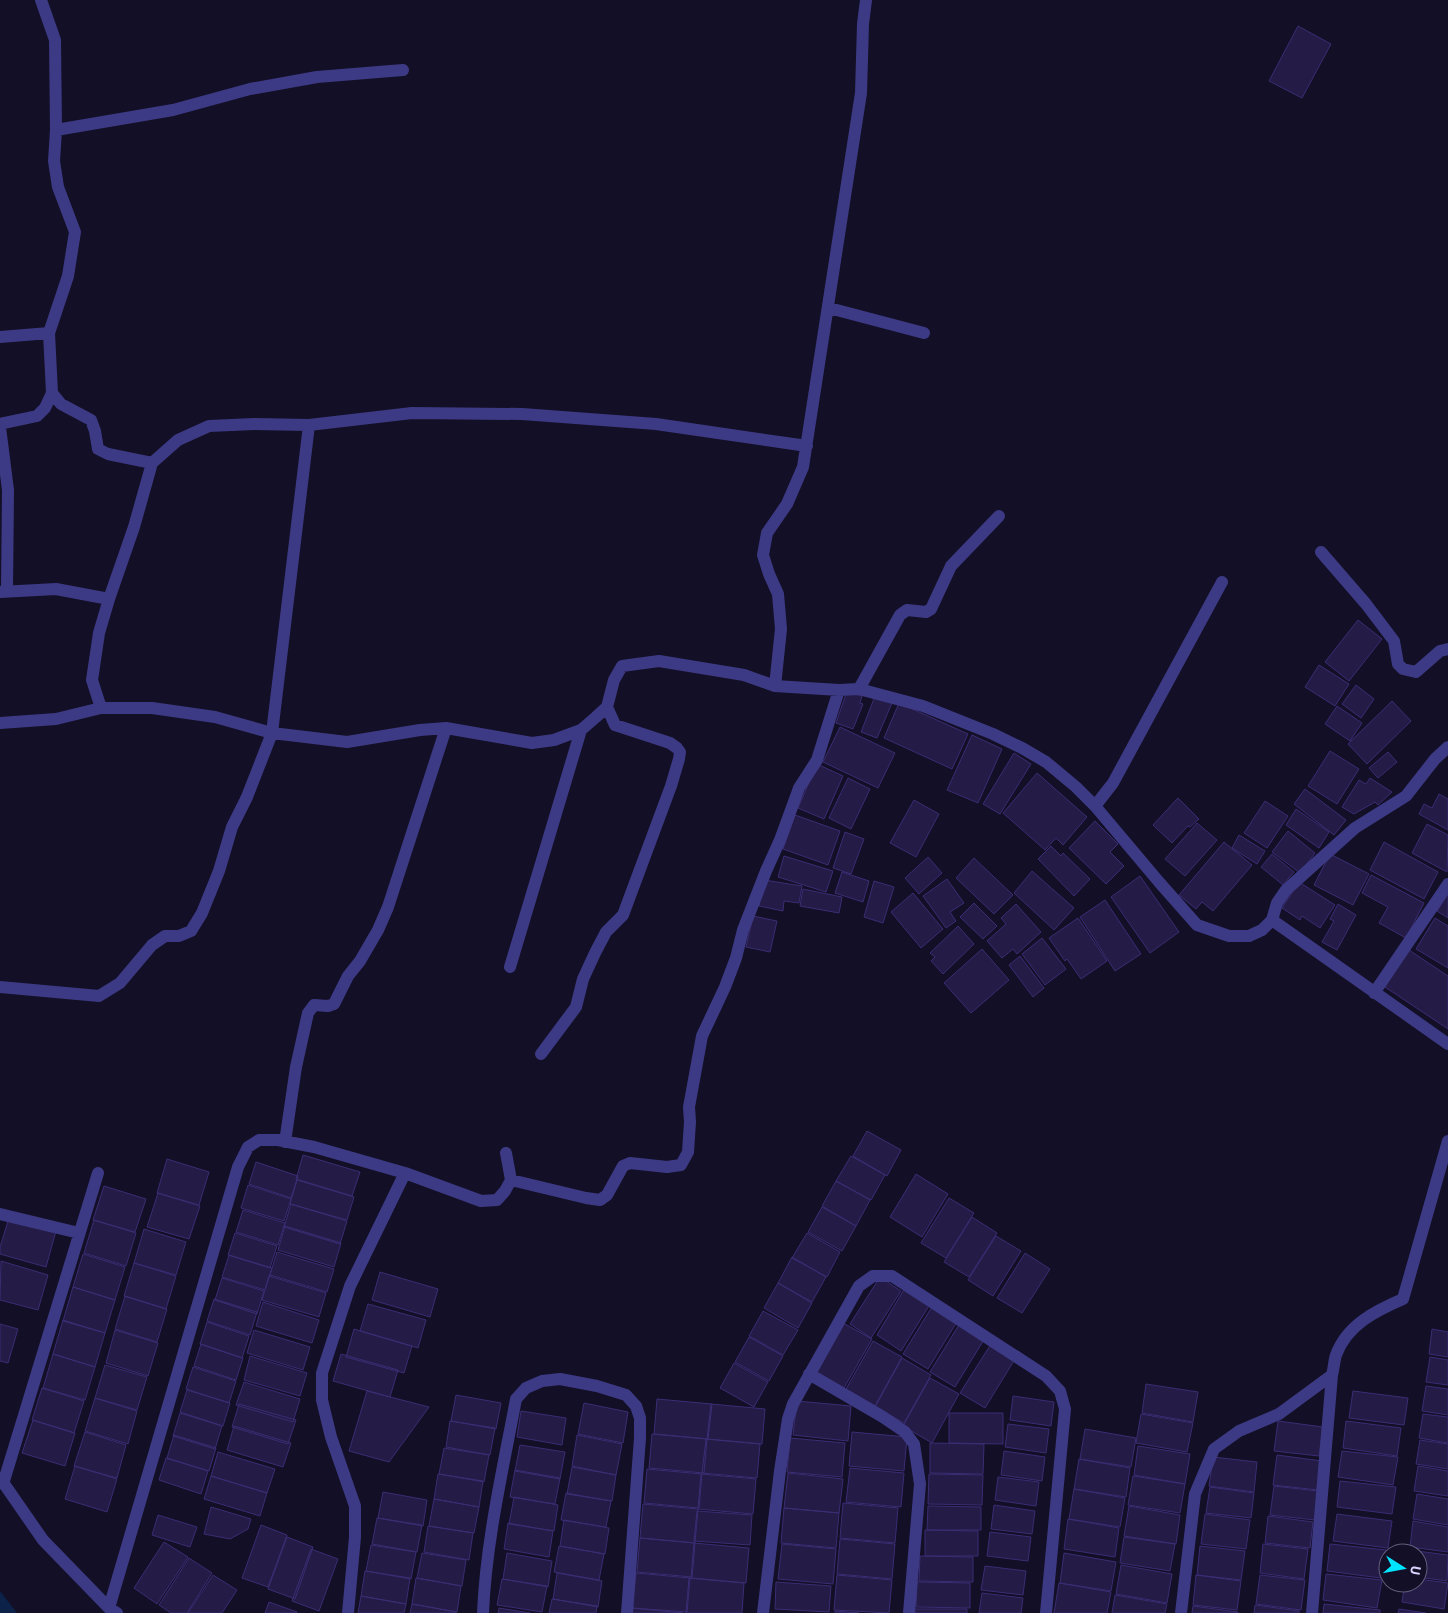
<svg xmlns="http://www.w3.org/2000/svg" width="1448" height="1613" font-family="'Titillium Web',sans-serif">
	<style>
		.water { fill: #0c2248 }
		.building { fill: #241b47; stroke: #3b2d73 }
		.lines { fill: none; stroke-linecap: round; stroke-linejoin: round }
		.street { stroke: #3d3a85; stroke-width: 12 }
	</style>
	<rect width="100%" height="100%" fill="#130f26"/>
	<path class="water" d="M0,1591L17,1613H0Z"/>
	<path class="building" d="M1298,26L1331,44L1302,98L1269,81Z
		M1358,620L1382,639L1349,681L1325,662Z
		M1319,665L1349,684L1335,706L1305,687Z
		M1356,685L1374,699L1361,718L1342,704Z
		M847,691L862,696L860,703L863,704L853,729L836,723Z
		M875,696L892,703L877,738L861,732Z
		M1392,701L1411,721L1367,764L1348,744Z
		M899,703L968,734L952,769L884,738Z
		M1337,706L1362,723L1350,741L1325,724Z
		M840,727L895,753L878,788L823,762Z
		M972,735L1002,749L978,803L947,790Z
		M1330,751L1359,769L1337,804L1308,786Z
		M1388,752L1397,762L1378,778L1369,768Z
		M1014,753L1031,764L1000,814L983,804Z
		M817,764L843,776L824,819L798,808Z
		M1037,773L1087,817L1063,845L1056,838L1045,850L1003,813Z
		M848,778L870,789L851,829L829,818Z
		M1370,778L1392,792L1378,805L1375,802L1354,814L1342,807L1359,780L1366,784Z
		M1305,789L1346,820L1334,835L1294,804Z
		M1439,794L1448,799V830L1419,814L1424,804L1432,808Z
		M1178,798L1199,819L1190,827L1188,826L1172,843L1153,825Z
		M914,800L939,814L916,857L890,843Z
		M1265,801L1288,816L1267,848L1244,833Z
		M1296,809L1329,832L1319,848L1286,825Z
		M795,815L840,831L828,865L783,849Z
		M1095,821L1118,844L1110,852L1124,866L1106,884L1069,848Z
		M1197,823L1217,840L1185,876L1165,859Z
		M1427,824L1448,835L1447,872L1412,853Z
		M1288,831L1315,853L1300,873L1272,852Z
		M845,832L864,839L851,874L833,868Z
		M1239,835L1265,851L1257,864L1232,848Z
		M1224,842L1252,865L1213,911L1202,902L1196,909L1179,895Z
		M1384,842L1438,872L1424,899L1370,870Z
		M1051,846L1061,856L1063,853L1090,879L1074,896L1038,859Z
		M1272,854L1294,872L1283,885L1261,867Z
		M1330,854L1369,874L1353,905L1314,885Z
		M784,856L833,871L826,892L778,877Z
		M928,857L942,873L919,894L905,878Z
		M974,858L1013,895L994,914L956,878Z
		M1032,871L1074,908L1054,930L1014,893Z
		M842,872L869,881L863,902L835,893Z
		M1371,875L1424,903L1406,938L1379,923L1388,907L1362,893Z
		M1140,876L1179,932L1150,953L1111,897Z
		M947,879L964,903L950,912L956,921L946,928L923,896Z
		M764,880L802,886L799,903L784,901L783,911L759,906Z
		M874,881L894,887L883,923L864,917Z
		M1299,882L1335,905L1320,928L1302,916L1300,920L1282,908Z
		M803,889L842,897L839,913L800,906Z
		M913,893L943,929L921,948L891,912Z
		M1448,894V918L1437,911Z
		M1105,900L1141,954L1115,971L1080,917Z
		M974,903L997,926L983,939L960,917Z
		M1016,904L1041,932L1017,954L1013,949L1002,958L987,941L1006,924L1001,918Z
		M1338,904L1356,915L1337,950L1322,942L1334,921L1330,919Z
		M753,916L777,921L770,952L746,947Z
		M1078,918L1107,961L1081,979L1067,959L1065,961L1049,938Z
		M1435,918L1448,926V968L1416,949Z
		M958,926L974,944L943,974L931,961L935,957L930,953Z
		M1042,938L1066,969L1045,985L1022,954Z
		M982,949L1009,980L971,1013L944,983Z
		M1409,950L1448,976V1029L1385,987Z
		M1020,956L1044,988L1033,997L1009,965Z
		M867,1131L901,1150L887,1176L853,1156Z
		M303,1155L360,1172L352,1196L296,1179Z
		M851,1156L885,1175L871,1200L836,1181Z
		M167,1159L209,1172L199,1205L157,1193Z
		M256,1162L298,1176L291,1198L249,1184Z
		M916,1174L948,1194L922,1237L890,1217Z
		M297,1180L354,1197L347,1220L290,1204Z
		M836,1181L870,1200L856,1226L822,1206Z
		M248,1185L291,1199L284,1221L241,1208Z
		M104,1186L146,1199L135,1232L93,1220Z
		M158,1193L200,1206L189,1239L147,1227Z
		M949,1198L974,1213L946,1258L921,1243Z
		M291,1204L347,1221L340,1244L284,1227Z
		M822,1207L856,1226L842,1251L808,1232Z
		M243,1210L285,1223L278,1245L236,1232Z
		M972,1217L997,1233L969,1277L944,1262Z
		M9,1218L56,1231L46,1267L0,1254V1247Z
		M94,1220L136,1233L126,1266L84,1253Z
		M285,1226L341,1243L334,1267L278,1250Z
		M144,1229L186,1242L176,1275L134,1263Z
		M235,1233L277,1246L270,1268L228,1255Z
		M807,1233L840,1252L827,1277L792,1258Z
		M996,1236L1021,1251L993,1296L968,1280Z
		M277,1252L334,1269L327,1292L270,1275Z
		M1025,1253L1050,1269L1022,1313L997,1298Z
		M83,1254L125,1267L115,1300L73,1287Z
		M229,1255L272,1268L265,1290L222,1277Z
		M792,1257L826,1277L812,1302L778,1283Z
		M1,1261L48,1275L38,1310L0,1300Z
		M134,1263L176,1276L166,1309L124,1296Z
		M380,1272L438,1289L430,1317L372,1300Z
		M269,1276L326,1293L319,1317L262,1300Z
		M880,1277L901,1291L871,1338L850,1324Z
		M222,1278L264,1291L257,1314L215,1300Z
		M778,1283L812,1303L798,1328L764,1308Z
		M906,1286L932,1301L901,1351L877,1335Z
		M73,1287L115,1300L105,1333L63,1321Z
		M125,1296L167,1309L157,1342L115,1329Z
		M214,1299L257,1312L250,1335L207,1321Z
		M263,1302L319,1320L312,1343L256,1326Z
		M368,1304L426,1320L418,1348L360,1331Z
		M933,1305L958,1320L928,1369L903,1354Z
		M763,1311L798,1330L783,1355L749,1336Z
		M63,1320L105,1333L95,1367L53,1354Z
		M207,1322L249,1336L242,1358L200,1344Z
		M843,1323L872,1339L844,1388L815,1371Z
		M960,1323L985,1338L955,1387L930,1372Z
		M0,1324L18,1329L8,1363L0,1361Z
		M354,1329L412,1346L404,1373L346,1357Z
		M1432,1329L1448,1332V1357L1429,1354Z
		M115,1330L158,1343L148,1376L106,1363Z
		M254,1330L310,1347L303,1370L247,1353Z
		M749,1337L783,1356L769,1381L735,1362Z
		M873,1341L902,1357L875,1406L846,1389Z
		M201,1344L243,1358L236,1380L194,1366Z
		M991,1344L1015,1359L985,1408L960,1393Z
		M53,1354L95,1367L85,1400L43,1388Z
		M341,1354L398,1370L390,1397L333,1381Z
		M250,1356L307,1373L300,1396L244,1380Z
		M1430,1357L1448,1360V1385L1426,1382Z
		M902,1358L931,1375L904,1423L875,1407Z
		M734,1363L768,1382L754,1407L720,1388Z
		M105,1365L147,1377L137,1410L95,1398Z
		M193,1367L236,1381L229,1403L186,1389Z
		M930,1378L959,1394L932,1443L903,1426Z
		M244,1382L300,1399L293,1422L236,1405Z
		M1146,1384L1198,1392L1193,1422L1142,1413Z
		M1426,1386L1448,1389V1415L1422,1411Z
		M42,1388L84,1401L74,1433L32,1420Z
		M187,1390L230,1403L223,1426L180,1412Z
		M367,1391L429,1407L389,1462L349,1451Z
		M1353,1391L1408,1398L1404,1425L1349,1418Z
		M456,1395L501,1403L496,1429L451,1421Z
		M1013,1396L1054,1402L1051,1426L1010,1420Z
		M95,1398L137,1411L128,1444L85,1431Z
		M657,1399L712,1404L708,1439L654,1434Z
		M797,1401L851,1406L848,1441L793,1435Z
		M584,1403L628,1412L623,1443L578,1434Z
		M239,1404L296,1420L288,1444L232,1427Z
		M711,1404L765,1409L762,1444L707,1439Z
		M521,1411L566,1418L562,1445L517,1437Z
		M180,1413L222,1426L215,1449L173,1436Z
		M949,1413H1003V1444L949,1443Z
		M1141,1414L1193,1423L1187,1452L1136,1443Z
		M1423,1414L1448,1417V1443L1419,1438Z
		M33,1420L75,1433L65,1466L22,1453Z
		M450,1421L495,1428L490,1455L446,1447Z
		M1278,1421L1323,1427L1319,1456L1274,1451Z
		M1346,1421L1401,1428L1397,1456L1343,1448Z
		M1008,1424L1049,1429L1046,1453L1005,1447Z
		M234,1426L291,1443L283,1467L227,1450Z
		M1085,1429L1136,1438L1131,1467L1080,1459Z
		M85,1432L126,1445L117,1478L74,1466Z
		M852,1432L907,1437L904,1471L849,1466Z
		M652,1434L707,1439L704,1473L649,1468Z
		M174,1435L216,1448L209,1471L167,1458Z
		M577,1435L622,1444L616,1475L572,1466Z
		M790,1438L845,1443L842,1477L787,1472Z
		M706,1439L760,1444L757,1478L702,1473Z
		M1420,1440L1448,1444V1469L1416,1464Z
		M930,1443L984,1444L983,1474L930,1473Z
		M520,1445L565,1452L560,1479L515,1471Z
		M1138,1446L1190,1454L1185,1484L1134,1475Z
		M444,1448L489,1455L484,1482L439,1474Z
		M1004,1451L1045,1457L1042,1481L1001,1475Z
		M1342,1451L1398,1457L1393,1485L1338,1477Z
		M218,1452L275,1469L267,1493L211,1476Z
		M1277,1455L1322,1461L1318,1490L1273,1485Z
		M1213,1457L1257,1462L1254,1492L1209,1486Z
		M166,1458L208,1471L201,1494L159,1480Z
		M1079,1459L1130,1468L1126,1497L1074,1489Z
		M75,1466L117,1479L107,1512L65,1499Z
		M1418,1466L1448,1471V1496L1414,1491Z
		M572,1467L616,1475L612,1501L567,1494Z
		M850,1468L904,1473L901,1507L846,1502Z
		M647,1469L702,1474L699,1508L644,1503Z
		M515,1470L560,1478L555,1504L510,1497Z
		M788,1473L843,1479L839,1513L784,1508Z
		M438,1474L483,1481L479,1507L434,1499Z
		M701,1474L756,1479L753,1514L698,1509Z
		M929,1474L983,1475L982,1505L928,1504Z
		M211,1476L267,1493L260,1516L204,1499Z
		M1133,1476L1185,1484L1180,1513L1128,1505Z
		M998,1477L1039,1482L1036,1506L995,1500Z
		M1340,1481L1396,1487L1392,1514L1337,1507Z
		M1274,1486L1318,1491L1315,1520L1270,1515Z
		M1210,1487L1254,1493L1251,1518L1206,1513Z
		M1074,1489L1125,1498L1120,1527L1069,1519Z
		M383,1492L427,1500L423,1526L378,1518Z
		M566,1493L611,1501L606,1527L561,1520Z
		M1417,1494L1448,1499V1525L1413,1519Z
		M514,1497L558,1505L554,1531L509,1524Z
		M434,1499L479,1507L474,1533L429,1526Z
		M843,1503L898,1508L895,1543L840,1538Z
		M643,1504L698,1509L695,1543L640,1538Z
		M994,1505L1035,1511L1032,1534L991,1529Z
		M928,1506L981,1507V1530H927Z
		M1129,1506L1180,1515L1176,1544L1124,1536Z
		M211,1507L251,1519L248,1529L230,1539L204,1534Z
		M784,1508L839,1513L836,1548L781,1543Z
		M697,1511L752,1515L750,1545L694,1541Z
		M1205,1514L1250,1520L1246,1549L1201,1544Z
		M1337,1514L1392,1521L1388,1548L1333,1541Z
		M158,1515L197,1527L190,1547L152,1535Z
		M1268,1516L1313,1522L1310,1548L1265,1543Z
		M377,1518L422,1525L417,1552L372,1544Z
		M1068,1519L1119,1528L1115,1557L1064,1549Z
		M564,1520L609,1528L605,1554L560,1546Z
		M1413,1521L1448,1527V1552L1410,1547Z
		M508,1523L553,1531L549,1557L504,1549Z
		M261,1525L287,1535L268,1587L242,1578Z
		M428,1526L473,1533L469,1560L424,1552Z
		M925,1530L978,1531V1556H925Z
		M990,1532L1031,1537L1028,1561L987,1556Z
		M287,1537L313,1547L295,1599L268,1589Z
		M1124,1537L1175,1544L1170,1571L1120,1563Z
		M640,1538L695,1543L692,1577L637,1572Z
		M840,1539L895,1544L892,1579L837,1574Z
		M164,1542L188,1557L157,1604L134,1588Z
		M694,1543L749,1548L746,1583L691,1578Z
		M782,1544L836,1549L833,1584L778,1579Z
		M1263,1544L1308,1549L1304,1579L1260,1573Z
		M1330,1544L1386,1550L1381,1578L1327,1571Z
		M371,1545L416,1552L411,1579L366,1571Z
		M559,1546L604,1554L599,1580L554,1572Z
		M1200,1546L1245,1551L1241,1580L1197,1575Z
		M311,1549L338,1559L319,1611L292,1601Z
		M1409,1550L1448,1555L1447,1581L1418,1577V1553H1408Z
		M422,1553L466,1560L462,1586L417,1578Z
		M507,1553L552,1561L548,1587L503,1579Z
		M1064,1553L1116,1562L1111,1591L1060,1583Z
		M920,1556L973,1557V1582L919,1581Z
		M189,1558L212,1573L187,1613H171L159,1605Z
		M1121,1565L1172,1574L1167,1603L1116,1594Z
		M985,1566L1026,1571L1023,1595L981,1590Z
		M365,1571L410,1578L406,1604L361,1596Z
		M557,1573L602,1581L598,1607L553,1599Z
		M636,1573L690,1578L687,1612L632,1608Z
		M1326,1574L1382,1580L1377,1608L1323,1600Z
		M213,1575L237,1590L222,1613H188Z
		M837,1575L892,1580L889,1613L834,1610Z
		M1196,1575L1241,1581L1237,1610L1193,1605Z
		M1260,1575L1305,1580L1301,1610L1256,1604Z
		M416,1578L461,1586L457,1612L412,1604Z
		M689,1578L744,1583L742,1613H686Z
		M502,1579L547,1586L542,1612L497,1605Z
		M1418,1579L1448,1583L1444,1609L1402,1602L1405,1583H1418Z
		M776,1582L831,1586L829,1612L775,1609Z
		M917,1582L970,1583V1608L916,1607Z
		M1059,1583L1111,1592L1107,1613H1054Z
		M982,1593L1023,1598L1021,1613H979Z
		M1115,1595L1167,1604L1165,1613H1112Z
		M361,1596L406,1604L404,1613H358Z
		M552,1599L597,1606L596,1613H549Z
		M269,1602L297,1612V1613H265Z
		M412,1604L456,1612V1613H410Z
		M1324,1604L1380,1610V1613H1323Z
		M1255,1605L1299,1611V1613H1254Z
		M1193,1606L1238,1612V1613H1192Z
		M499,1608L530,1613H498Z
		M631,1608L683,1613H631Z
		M914,1609H967V1613H913Z
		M1399,1609L1426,1613H1398Z
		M835,1611L859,1613H835Z"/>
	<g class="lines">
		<path class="street" d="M41,0L55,40L56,130L173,110L250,89L317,77L403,70
			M829,308L924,333
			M0,337L49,333
			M52,393L61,404L91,420L95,431L98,449L108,454L152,463
			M0,424L37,416L45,408L52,393L49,333L68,276L75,232L58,187L54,161L56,130
			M0,427L8,490L7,591
			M1321,552L1366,604L1394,641L1398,664L1403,669L1416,672L1440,651L1448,649
			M0,592L56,589L109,599L99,633L92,680L101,708H152L215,717L272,733L347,742L420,730L446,728L532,743L554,740L581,730L596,717L607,707L614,680L622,666L659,661L744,675L775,686L839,690L859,689L923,706L993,734L1022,748L1046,762L1076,787L1095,806L1159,882L1197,925L1229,936H1249L1262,930L1272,920
			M109,599L134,527L152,463L178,440L209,426L254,424L309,425L412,413L522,414L656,424L807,446
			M775,686L781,629L778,594L769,574L763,555L767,533L787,504L803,467L861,93L863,24L866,0
			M859,689L900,615L907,610L926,612L931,609L951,566L999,516
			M0,723L56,719L101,708
			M1448,747L1435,759L1406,796L1355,828L1286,890L1277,903L1272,920L1448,1044
			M1095,806L1113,783L1222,582
			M510,967L581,730
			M0,987L99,996L120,983L152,945L165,936H179L191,931L202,913L219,871L232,827L247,797L272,733L309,425
			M1374,993L1448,884
			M541,1054L576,1007L583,979L595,953L606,932L623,915L671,786L679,759L680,752L677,748L670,743L615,725L607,707
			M285,1142L296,1067L308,1013L314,1005L328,1006L334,1004L348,976L360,961L378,930L388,907L446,728
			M511,1180L586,1198L600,1200L607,1195L623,1166L630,1163L667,1167L681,1165L688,1152L690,1122L689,1107L702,1036L725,987L736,958L743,930L766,871L780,840L799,788L817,760L839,690
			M0,1214L79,1233
			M809,1374L883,1417L905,1432L914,1444L920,1484L909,1613
			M0,1478L43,1540L109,1608L117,1613
			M3,1484L98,1173
			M109,1608L238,1167L248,1147L259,1140H278L314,1147L405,1173L481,1201L497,1200L505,1191L511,1180L506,1153
			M348,1613L355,1537V1506L331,1437L322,1400V1373L350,1286L405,1173
			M483,1613C486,1541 503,1469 516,1399L526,1388L542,1381L560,1379L597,1386L626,1395L636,1406L640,1418V1438L627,1613
			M763,1613L780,1471L788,1419L793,1404L859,1286L873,1276H892L1046,1376L1060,1391L1065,1409L1046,1613
			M1181,1613L1195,1494L1214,1449L1239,1431L1279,1414L1332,1375
			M1312,1613L1332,1375C1334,1368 1334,1361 1336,1355C1347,1325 1375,1311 1403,1299L1448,1141"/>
	</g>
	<g transform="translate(1403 1568) rotate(101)"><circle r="24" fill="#130f26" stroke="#625e7d"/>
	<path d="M0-4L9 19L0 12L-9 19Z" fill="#00e5ff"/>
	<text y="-8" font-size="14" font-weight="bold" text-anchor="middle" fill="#d9d4ff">U</text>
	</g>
</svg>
